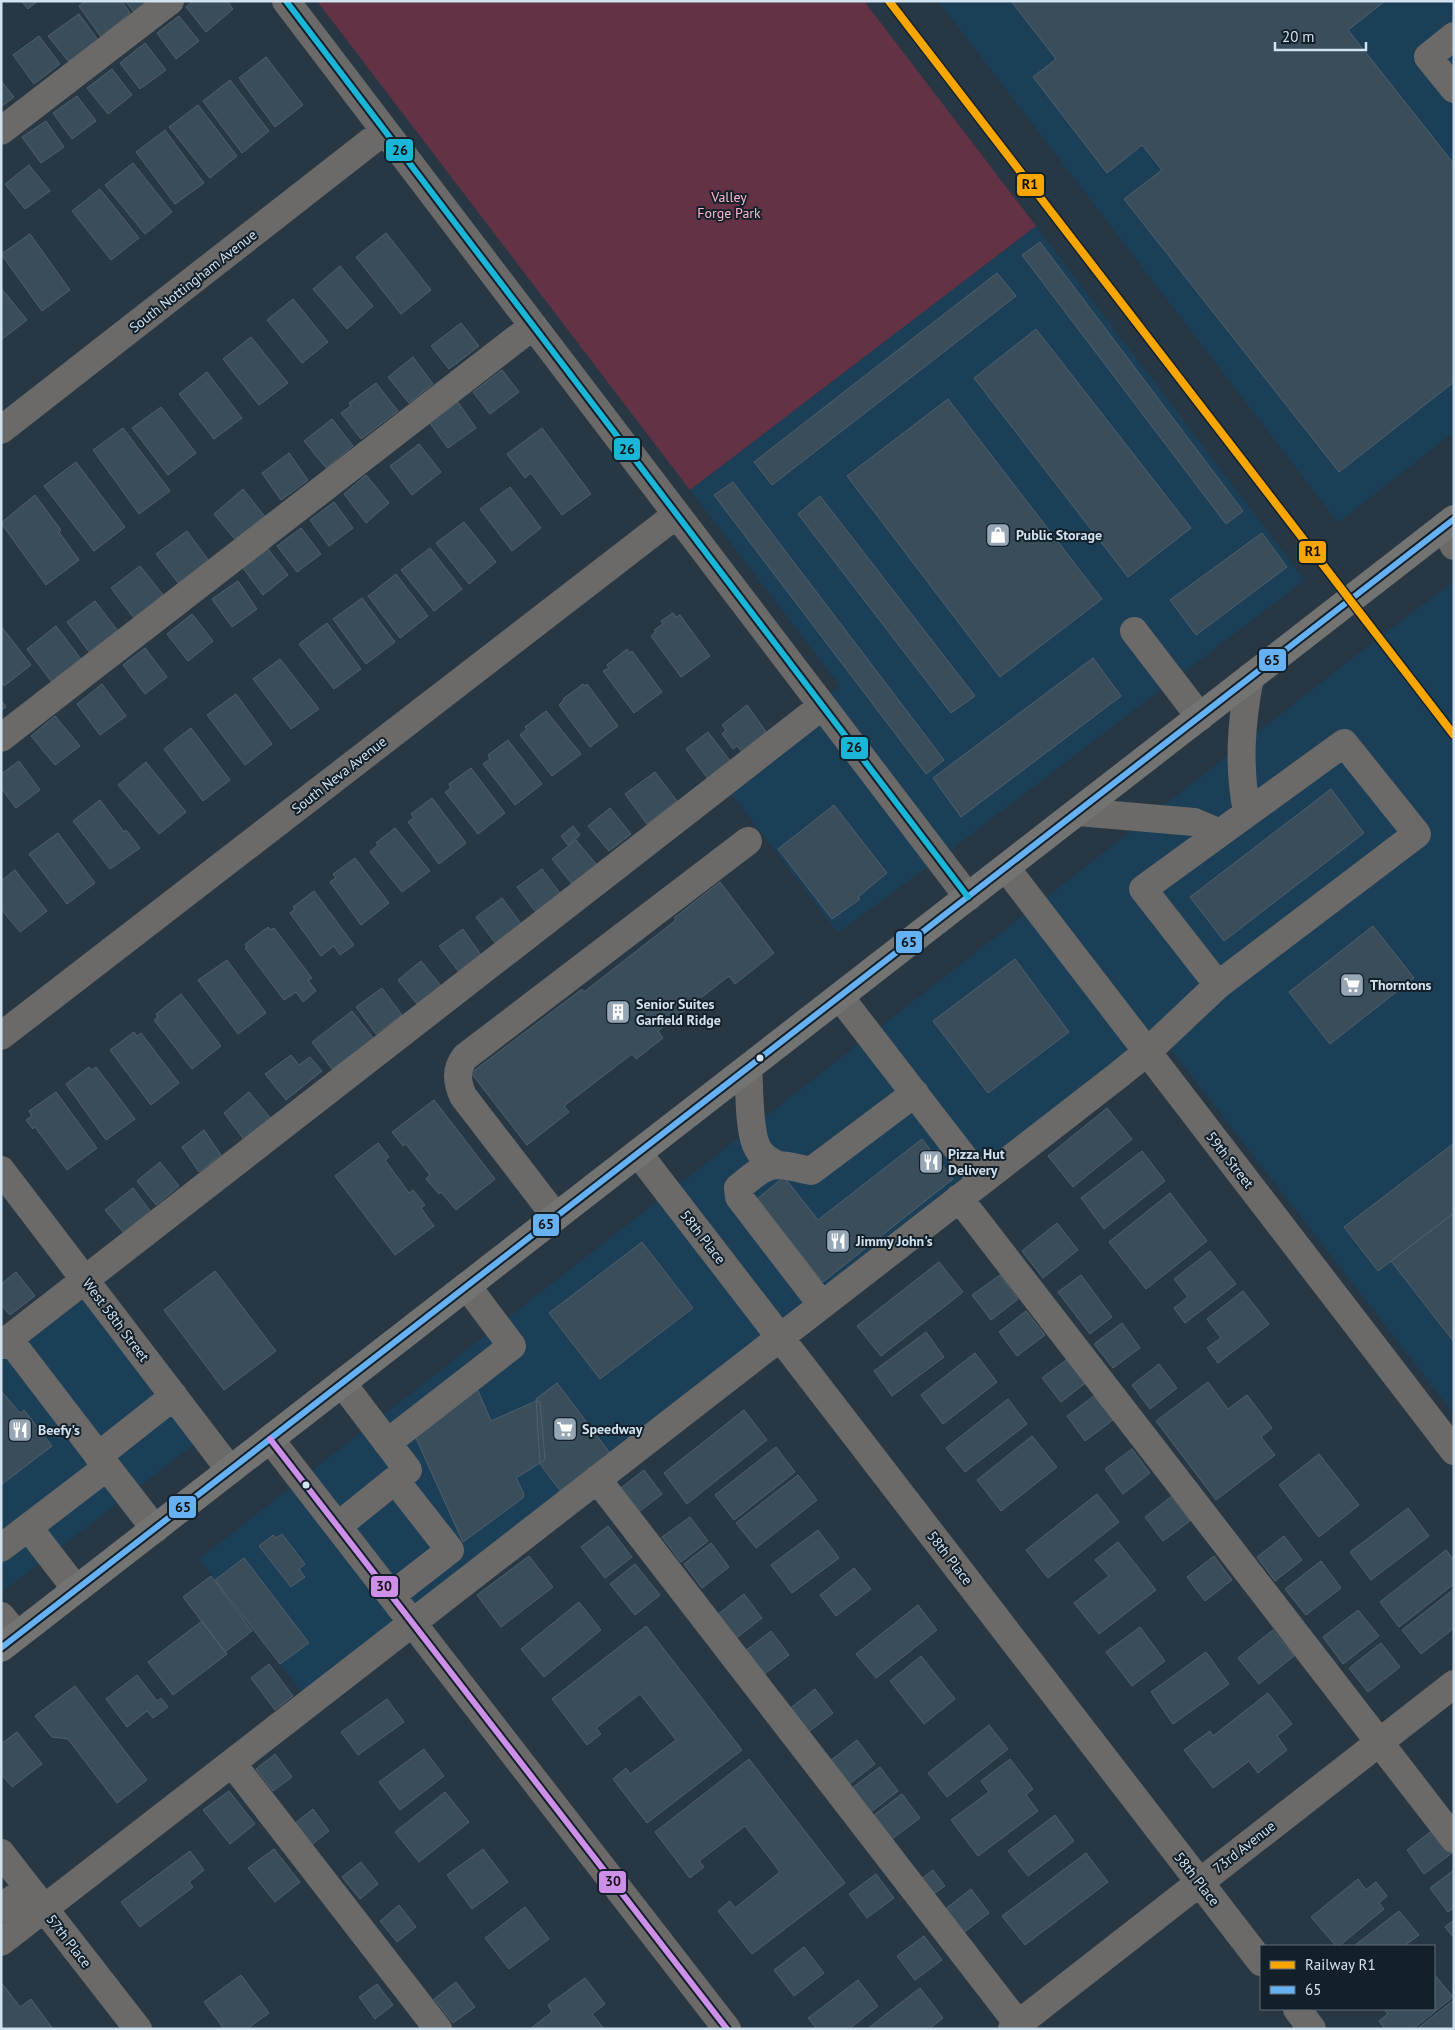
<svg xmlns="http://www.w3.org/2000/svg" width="1455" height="2030" font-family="'PT Sans',sans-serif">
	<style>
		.built { fill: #1b3f57 }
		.green { fill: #633245 }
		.building { fill: #394d5b; stroke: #52606a }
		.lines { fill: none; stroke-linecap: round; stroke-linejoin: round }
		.minor { stroke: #6b6a69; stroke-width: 28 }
		.major { stroke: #737472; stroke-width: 28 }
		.bus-1-casing { stroke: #13202a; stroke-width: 10 }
		.bus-2-casing { stroke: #13202a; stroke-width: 10 }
		.bus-3-casing { stroke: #13202a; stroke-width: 10 }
		.bus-1 { stroke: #66b1f2; stroke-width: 6 }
		.bus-2 { stroke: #ce8fe9; stroke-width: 6 }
		.bus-3 { stroke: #1ab6d8; stroke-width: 6 }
		.rail-1-casing { stroke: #13202a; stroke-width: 11 }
		.rail-1 { stroke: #f7a600; stroke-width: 8 }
		.bus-dot { fill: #d1e2f0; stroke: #13202a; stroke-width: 2 }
		.labels { text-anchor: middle; stroke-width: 4; stroke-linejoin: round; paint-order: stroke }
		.park-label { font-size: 14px; fill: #ffb7cc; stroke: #13202a }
		.street-label { font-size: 14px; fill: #d1e2f0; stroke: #13202a }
		.poi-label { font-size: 14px; font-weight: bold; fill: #d1e2f0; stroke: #13202a; text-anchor: start }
		.line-badge { stroke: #13202a; stroke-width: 2 }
		.pale-badge-label { font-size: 14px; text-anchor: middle; font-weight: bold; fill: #111 }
	</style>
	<rect width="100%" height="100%" fill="#273844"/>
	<path class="built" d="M938,1H1454V432L1338,523Z
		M1036,226L1305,580L960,843L838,933L720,779L840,686L690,490Z
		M1454,581V1414L1162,1038L306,1698L199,1559L1355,656Z
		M93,1285L208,1434L1,1593V1356Z"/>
	<path class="green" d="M317,1H864L1036,226L690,490Z"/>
	<path class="building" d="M21,1H38L28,9Z
		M86,1H122L130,13L101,37L79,6Z
		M125,1H147L134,12Z
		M193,1H227L233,9L206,32L186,7Z
		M1011,1H1385L1348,30L1454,164V382L1339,472L1124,199L1162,170L1142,145L1107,173L1033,77L1056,59Z
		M79,14L98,40L69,62L48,36Z
		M179,16L199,41L176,59L157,33Z
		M39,36L60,64L34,84L13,55Z
		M145,43L166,70L140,89L120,63Z
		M266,57L303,105L275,127L239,78Z
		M112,69L132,95L108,114L87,88Z
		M230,80L269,131L242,153L203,101Z
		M1,81L14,97L1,107Z
		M77,96L96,121L72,139L53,113Z
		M198,105L237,156L210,178L169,127Z
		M46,121L64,147L41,163L22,137Z
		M165,130L204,183L175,204L136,152Z
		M133,163L172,212L145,234L105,185Z
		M29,165L50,191L25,209L5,184Z
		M100,189L139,238L111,260L72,211Z
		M386,233L431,290L401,314L356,257Z
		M30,234L70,290L42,311L1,254Z
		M1040,242L1243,511L1226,524L1022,255Z
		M340,266L373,306L347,329L313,289Z
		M997,273L1016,296L772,485L754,462Z
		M1,288L27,320L1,340Z
		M293,299L328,342L302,363L267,320Z
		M461,323L479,346L449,369L431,346Z
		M1036,329L1191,528L1128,577L974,378Z
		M251,337L288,383L259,405L223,359Z
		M413,357L433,384L409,403L388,377Z
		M502,370L519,392L490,414L473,392Z
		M207,372L242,418L214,439L179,394Z
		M376,383L398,411L361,439L341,413L351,406L349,403Z
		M948,399L1102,599L1000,677L847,476Z
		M457,401L476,428L448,448L429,422Z
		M161,407L196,453L168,475L132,428Z
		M332,419L353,446L326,468L304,441Z
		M123,428L170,491L139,514L93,450Z
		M542,428L591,494L562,515L531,473L525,478L507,454Z
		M419,444L441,472L412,495L390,466Z
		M289,453L308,480L281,500L262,473Z
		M76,462L125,527L94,551L44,486Z
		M366,475L389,503L366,523L344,494Z
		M733,482L944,760L926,774L714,495Z
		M510,487L541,528L512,551L480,509Z
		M243,489L266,518L237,542L214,514Z
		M35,495L61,530L59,532L79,560L46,585L1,523Z
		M820,496L975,696L951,713L798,514Z
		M334,502L353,528L329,546L310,520Z
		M464,522L496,562L469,584L436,543Z
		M301,528L321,554L297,572L277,546Z
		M187,531L209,561L179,584L156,554Z
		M1262,533L1287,567L1196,635L1170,600Z
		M430,548L462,589L434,611L401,570Z
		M268,549L288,575L263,595L243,568Z
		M140,566L164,596L134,618L111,588Z
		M396,574L428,616L400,638L368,596Z
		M238,581L257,609L232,627L212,599Z
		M362,598L395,642L366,664L333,619Z
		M95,601L118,631L90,653L67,622Z
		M673,613L676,617L680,615L710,656L681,677L651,636L656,632L654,630L663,624L661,621Z
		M192,614L213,641L188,661L167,634Z
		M327,623L361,669L334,689L299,644Z
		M1,626L31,665L4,686L1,681Z
		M56,626L84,663L54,685L27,649Z
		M145,648L167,677L145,694L123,665Z
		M627,649L630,653L632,651L662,692L634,713L603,671L609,668L607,665Z
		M1093,658L1121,696L961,817L933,778Z
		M280,659L319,709L291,729L253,679Z
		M102,684L126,716L100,735L77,704Z
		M583,684L585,686L587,684L618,726L590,747L559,705L564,700L563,699Z
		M236,694L272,744L245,765L207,715Z
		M1,700L6,707L1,710Z
		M747,705L767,733L742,752L737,746L733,749L722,734L726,730L722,725Z
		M546,711L581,754L552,776L520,735L527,729L525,727Z
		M55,716L80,746L55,765L31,736Z
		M191,728L230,780L203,801L164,749Z
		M708,732L731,762L708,779L686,749Z
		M508,740L542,784L515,805L483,764L490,759L488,755Z
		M19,761L40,790L16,808L1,788V774Z
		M146,762L186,812L159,834L118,785Z
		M471,768L505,813L478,834L445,792L451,788L449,784Z
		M655,772L677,801L647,824L625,794Z
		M1331,789L1364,833L1224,941L1190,897Z
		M432,798L466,843L439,864L408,822L414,818L411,814Z
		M100,800L124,832L126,830L140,848L110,869L73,821Z
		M834,805L887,873L858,897L860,899L832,919L778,849Z
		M610,808L631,834L609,851L588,826Z
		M573,826L580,835L568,845L561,836Z
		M395,828L430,871L402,892L370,852L378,845L376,843Z
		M58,833L95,883L67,904L29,854Z
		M576,840L597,865L572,884L552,859Z
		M355,858L389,903L361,925L330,882L336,878L333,874Z
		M542,869L562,896L537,914L517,887Z
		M15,870L47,911L20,932L1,909V881Z
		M720,882L774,953L735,984L729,976L658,1031L663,1038L636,1059L632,1054L564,1106L569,1112L527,1145L471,1073L582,989L584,992L676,920L674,918Z
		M314,891L354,945L340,955L334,946L321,956L290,913L295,909L293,907Z
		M502,898L522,925L496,944L476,917Z
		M1373,926L1414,978L1330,1044L1289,992Z
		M268,927L270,930L274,928L312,978L308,980L316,991L303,1002L296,992L284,1000L245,948L247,947L245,944Z
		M463,929L481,955L459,972L439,946Z
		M1015,959L1069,1032L988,1093L933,1021Z
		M227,960L266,1013L238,1034L198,980Z
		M421,961L441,986L417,1004L398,980Z
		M382,988L402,1015L376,1034L356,1007Z
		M181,994L221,1046L192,1069L154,1020L158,1017L156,1014Z
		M352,1011L374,1039L332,1069L312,1042Z
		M134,1032L137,1036L141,1033L179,1083L151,1105L110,1050Z
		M291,1055L299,1065L310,1057L322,1071L286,1100L265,1074Z
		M89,1067L92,1070L96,1067L135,1119L106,1140L66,1084Z
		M56,1092L97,1148L67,1170L35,1127L33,1129L26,1120L32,1116L29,1111Z
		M249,1092L272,1120L245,1141L224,1113Z
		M434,1100L495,1179L456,1210L441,1192L439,1194L426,1179L430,1175L406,1144L403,1146L392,1132Z
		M1107,1108L1132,1139L1073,1187L1048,1156Z
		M204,1130L221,1155L199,1172L182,1147Z
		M922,1139L953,1179L823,1282L757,1199L784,1177L818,1220Z
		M378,1143L389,1157L385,1160L409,1193L413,1190L425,1205L421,1208L434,1226L395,1255L335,1176Z
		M1454,1143V1213L1378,1271L1344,1227Z
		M1142,1151L1165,1181L1104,1229L1081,1198Z
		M160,1162L179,1186L156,1205L137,1181Z
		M133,1188L151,1212L124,1233L105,1210Z
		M1170,1193L1207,1241L1146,1289L1109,1242Z
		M1454,1213V1342L1391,1261Z
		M1057,1223L1078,1250L1043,1278L1022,1251Z
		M642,1242L693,1308L600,1379L549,1313Z
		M1210,1251L1236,1284L1185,1323L1174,1308L1188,1297L1174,1279Z
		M939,1262L963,1292L881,1356L857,1326Z
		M215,1271L276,1351L224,1390L164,1310Z
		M16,1272L35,1296L10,1315L1,1305V1284Z
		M1000,1275L1018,1299L991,1320L972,1295Z
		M1081,1275L1112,1317L1090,1334L1058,1292Z
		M1243,1291L1269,1324L1218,1363L1207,1348L1221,1338L1207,1319Z
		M1026,1311L1045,1335L1017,1356L999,1332Z
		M1122,1323L1140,1348L1113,1368L1094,1344Z
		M926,1332L944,1357L892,1396L874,1371Z
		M975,1353L997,1382L943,1424L921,1395Z
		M1070,1357L1088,1381L1061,1402L1042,1378Z
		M1159,1364L1177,1388L1150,1409L1132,1385Z
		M1208,1382L1228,1409L1247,1395L1272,1428L1261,1437L1275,1455L1216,1500L1156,1421Z
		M557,1383L613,1457L564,1496L540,1464L536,1399Z
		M475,1389L478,1391L491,1421L536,1401L540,1402L545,1460L516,1478L524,1494L523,1498L463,1542L415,1436Z
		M1,1391L20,1413L24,1410L52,1446L1,1485Z
		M1094,1396L1113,1420L1085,1441L1067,1416Z
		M1008,1399L1027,1424L965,1472L946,1448Z
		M744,1410L767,1440L687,1504L664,1473Z
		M1032,1436L1057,1467L1001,1511L977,1480Z
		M776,1447L795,1472L734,1520L715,1495Z
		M1132,1449L1150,1473L1123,1494L1105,1469Z
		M1319,1454L1359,1505L1319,1537L1279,1485Z
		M644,1470L662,1494L635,1515L617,1491Z
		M798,1475L817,1500L756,1548L736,1523Z
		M1097,1494L1119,1522L1048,1578L1026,1550Z
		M1172,1496L1190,1521L1163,1541L1145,1517Z
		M1408,1508L1429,1536L1371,1580L1350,1552Z
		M690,1517L708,1541L681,1562L662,1537Z
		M608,1526L632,1557L605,1578L581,1547Z
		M818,1530L839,1558L792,1593L771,1565Z
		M282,1534L305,1564L299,1569L305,1577L291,1587L259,1546L273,1535L276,1538Z
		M1284,1536L1302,1560L1275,1581L1257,1557Z
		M1118,1542L1156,1590L1099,1634L1074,1603L1109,1576L1095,1560Z
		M711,1543L729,1567L702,1588L684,1564Z
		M1446,1550L1454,1560V1584L1399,1627L1380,1602Z
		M529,1556L553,1587L501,1627L477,1595Z
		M1214,1556L1232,1580L1205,1601L1187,1577Z
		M244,1558L309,1643L280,1664L215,1580Z
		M1321,1561L1341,1588L1306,1615L1285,1589Z
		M635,1564L660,1595L635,1615L610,1584Z
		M854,1568L871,1589L836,1616L820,1595Z
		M211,1576L252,1631L225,1652L183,1597Z
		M1454,1589V1628L1421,1654L1402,1630Z
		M744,1594L762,1618L735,1639L717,1615Z
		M579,1602L601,1630L544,1677L521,1649Z
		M918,1605L937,1630L876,1678L856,1654Z
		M1358,1610L1379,1636L1343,1664L1323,1637Z
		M202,1621L227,1654L173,1695L148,1662Z
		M646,1626L742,1750L647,1823L613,1779L626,1768L630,1774L676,1740L640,1694L596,1728L601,1734L587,1745L552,1699Z
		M1140,1627L1165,1661L1132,1686L1106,1652Z
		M1273,1630L1294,1656L1259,1684L1238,1658Z
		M771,1631L789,1655L762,1676L744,1652Z
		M1381,1643L1400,1667L1368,1692L1349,1668Z
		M1206,1652L1229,1684L1173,1724L1151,1692Z
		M921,1656L955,1699L924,1724L890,1681Z
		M269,1664L293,1696L275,1710L251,1678Z
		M137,1675L157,1701L161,1698L168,1707L153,1718L147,1711L127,1727L106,1699Z
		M75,1686L147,1780L117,1803L68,1739L52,1737L35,1716Z
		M815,1689L833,1713L806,1734L788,1710Z
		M1268,1693L1292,1724L1277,1736L1287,1750L1258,1773L1249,1761L1213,1788L1184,1750L1210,1731L1213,1736Z
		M387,1699L404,1722L358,1755L341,1732Z
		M989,1725L1008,1749L947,1797L928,1773Z
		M17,1732L42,1764L12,1787L1,1774V1744Z
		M857,1740L875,1764L848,1785L830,1761Z
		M424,1749L444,1776L400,1810L379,1782Z
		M275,1754L292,1777L273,1791L256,1769Z
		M749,1759L845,1883L752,1954L718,1911L730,1901L735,1908L780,1872L745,1826L699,1861L704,1867L690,1878L655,1832Z
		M1010,1759L1033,1789L1026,1795L1038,1811L978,1856L951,1820L989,1792L981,1781Z
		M880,1767L898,1791L871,1812L852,1788Z
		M229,1791L255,1824L230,1844L203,1810Z
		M445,1792L469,1822L419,1862L395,1832Z
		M902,1794L920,1818L892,1839L874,1815Z
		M313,1809L329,1831L310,1846L294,1824Z
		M1055,1815L1074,1841L1028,1876L1008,1851Z
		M1434,1829L1452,1853L1424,1874L1407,1850Z
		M274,1849L300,1882L275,1902L248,1868Z
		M483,1849L508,1882L472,1909L447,1875Z
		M190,1851L204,1870L189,1882L193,1887L140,1927L121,1902Z
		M1086,1853L1108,1882L1025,1945L1002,1916Z
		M361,1862L378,1884L360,1899L342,1877Z
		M933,1870L945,1886L932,1895L920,1880Z
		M1454,1870V1908L1448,1912L1430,1888Z
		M876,1874L894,1898L867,1918L849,1894Z
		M1358,1879L1366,1890L1376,1882L1387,1896L1379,1903L1384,1909L1339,1946H1336L1311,1917Z
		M971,1889L989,1913L962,1934L944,1910Z
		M399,1905L416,1927L397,1942L380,1921Z
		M525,1907L549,1939L509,1969L485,1938Z
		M1399,1911L1419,1935L1404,1946H1354Z
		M1454,1920V1938L1445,1927Z
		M924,1936L942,1960L915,1980L897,1956Z
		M804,1947L824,1973L794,1996L774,1970Z
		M1434,1974L1453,1997L1413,2029H1385L1379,2021L1388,2014L1385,2011L1387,2009H1434Z
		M241,1975L269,2013L247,2029H224L204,2002Z
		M585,1978L605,2004L592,2014L604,2029H530L552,2012L548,2005Z
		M858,1980L878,2006L849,2029H817L808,2018Z
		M1,1982L20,2007L31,1999L53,2029H1Z
		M456,1982L475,2007L453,2023L434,1999Z
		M377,1984L393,2005L375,2019L359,1997Z
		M920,1988L943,2018L929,2029H867Z
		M1454,2000V2029H1417Z"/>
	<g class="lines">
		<path class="minor" d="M286,1L968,897
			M1454,36L1428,57L1454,89
			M1,131L170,1
			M1,430L384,131
			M1444,527L1454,546
			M1134,631L1200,717
			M1,738L533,326
			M1344,743L1417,834L1218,985L1143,889Z
			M1078,812L1194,822L1220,833
			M1247,812C1238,766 1241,723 1250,677
			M1006,868L1454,1451
			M840,997L982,1181
			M1,1036L676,515
			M748,1068C750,1089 748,1132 758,1149C762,1156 768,1160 776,1164
			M638,1153L1261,1962
			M1,1170L230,1470
			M959,1198L1454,1839
			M556,1217L463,1096C457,1082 455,1070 465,1057L748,841
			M822,1305L739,1197L738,1188C769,1162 771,1161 811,1171L915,1093
			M1,1345L822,706
			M342,1383L408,1470L395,1480
			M270,1439L727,2029
			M387,1443L512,1346L467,1286
			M98,1456L174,1396
			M107,1467L155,1529
			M597,1479L1022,2029
			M338,1526L395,1480L450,1550L392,1595
			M28,1527L76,1589
			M1,1548L107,1467L9,1339
			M1,1616L17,1635
			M232,1763L438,2029
			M1,1853L138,2029
			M1,1908L28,1888
			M1,1942L1116,1077L1147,1052L1218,985
			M1297,2009L1312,2029
			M1012,2029L1454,1684"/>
		<path class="major" d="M1,1648L1454,519"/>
		<defs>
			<path id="bus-1" d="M1,1648L1454,519"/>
			<path id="bus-2" d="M270,1439L727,2029"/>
			<path id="bus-3" d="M286,1L968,897"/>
		</defs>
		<use href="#bus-1" class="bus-1-casing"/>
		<use href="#bus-2" class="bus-2-casing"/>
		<use href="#bus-3" class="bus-3-casing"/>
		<use href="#bus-1" class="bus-1"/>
		<use href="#bus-2" class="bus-2"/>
		<use href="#bus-3" class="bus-3"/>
		<defs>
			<path id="rail-1" d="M889,1L1454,735"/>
		</defs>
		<use href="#rail-1" class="rail-1-casing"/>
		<use href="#rail-1" class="rail-1"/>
	</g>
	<defs>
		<symbol id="shop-square" viewBox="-11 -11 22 22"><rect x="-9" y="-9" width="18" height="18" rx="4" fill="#96a6b4" stroke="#13202a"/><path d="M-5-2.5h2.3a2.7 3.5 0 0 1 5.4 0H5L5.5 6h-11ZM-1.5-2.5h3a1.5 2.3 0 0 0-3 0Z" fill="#fff"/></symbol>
		<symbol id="supermarket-square" viewBox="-11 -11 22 22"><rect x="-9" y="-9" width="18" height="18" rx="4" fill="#96a6b4" stroke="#13202a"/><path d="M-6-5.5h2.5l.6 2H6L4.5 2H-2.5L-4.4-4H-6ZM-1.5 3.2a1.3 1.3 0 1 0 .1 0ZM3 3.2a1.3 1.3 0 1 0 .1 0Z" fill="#fff"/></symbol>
		<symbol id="building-square" viewBox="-11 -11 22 22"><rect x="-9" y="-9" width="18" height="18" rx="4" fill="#96a6b4" stroke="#13202a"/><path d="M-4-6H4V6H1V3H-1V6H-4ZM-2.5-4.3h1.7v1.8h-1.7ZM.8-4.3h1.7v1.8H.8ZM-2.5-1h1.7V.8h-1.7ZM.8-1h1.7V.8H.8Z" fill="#fff"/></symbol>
		<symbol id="restaurant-square" viewBox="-11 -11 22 22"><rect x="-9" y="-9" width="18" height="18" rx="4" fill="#96a6b4" stroke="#13202a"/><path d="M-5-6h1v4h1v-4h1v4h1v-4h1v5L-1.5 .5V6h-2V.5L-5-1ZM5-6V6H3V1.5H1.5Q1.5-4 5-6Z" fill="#fff"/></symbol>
	</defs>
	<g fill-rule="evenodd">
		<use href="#shop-square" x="984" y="521" width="28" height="28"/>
		<use href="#supermarket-square" x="1338" y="971" width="28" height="28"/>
		<use href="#building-square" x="604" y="998" width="28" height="28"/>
		<use href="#restaurant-square" x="917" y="1148" width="28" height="28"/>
		<use href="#restaurant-square" x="824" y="1227" width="28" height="28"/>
		<use href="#supermarket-square" x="551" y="1415" width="28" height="28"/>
		<use href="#restaurant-square" x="6" y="1416" width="28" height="28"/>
	</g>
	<g class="bus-dot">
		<circle cx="760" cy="1058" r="4.5"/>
		<circle cx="306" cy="1485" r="4.5"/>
	</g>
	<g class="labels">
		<g class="park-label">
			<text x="729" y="202">Valley<tspan x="729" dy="16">Forge Park</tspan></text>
		</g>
		<g class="street-label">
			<text transform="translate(193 281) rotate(-38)" y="5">South Nottingham Avenue</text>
			<text transform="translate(339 775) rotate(-38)" y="5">South Neva Avenue</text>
			<text transform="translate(1230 1160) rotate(52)" y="5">59th Street</text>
			<text transform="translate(703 1237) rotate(52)" y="5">58th Place</text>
			<text transform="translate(116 1320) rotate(53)" y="5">West 58th Street</text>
			<text transform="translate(950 1558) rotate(52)" y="5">58th Place</text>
			<text transform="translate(1244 1847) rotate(-38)" y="5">73rd Avenue</text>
			<text transform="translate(1197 1879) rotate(52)" y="5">58th Place</text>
			<text transform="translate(69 1941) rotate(52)" y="5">57th Place</text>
		</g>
		<g class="poi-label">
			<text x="1016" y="540">Public Storage</text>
			<text x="1370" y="990">Thorntons</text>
			<text x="636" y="1009">Senior Suites<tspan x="636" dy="16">Garfield Ridge</tspan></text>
			<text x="948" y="1159">Pizza Hut<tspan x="948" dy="16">Delivery</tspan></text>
			<text x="856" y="1246">Jimmy John's</text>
			<text x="582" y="1434">Speedway</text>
			<text x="38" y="1435">Beefy's</text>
		</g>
	</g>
	<g class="line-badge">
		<rect x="385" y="138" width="29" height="24" rx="5" fill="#1ab6d8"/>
		<rect x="1016" y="173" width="29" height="24" rx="5" fill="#f7a600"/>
		<rect x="613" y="437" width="28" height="24" rx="5" fill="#1ab6d8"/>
		<rect x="1298" y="540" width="29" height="24" rx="5" fill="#f7a600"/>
		<rect x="1258" y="648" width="29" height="24" rx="5" fill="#66b1f2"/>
		<rect x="840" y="736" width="29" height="24" rx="5" fill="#1ab6d8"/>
		<rect x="895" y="930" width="28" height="24" rx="5" fill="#66b1f2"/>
		<rect x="532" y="1213" width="28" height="24" rx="5" fill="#66b1f2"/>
		<rect x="168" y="1495" width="29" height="24" rx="5" fill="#66b1f2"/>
		<rect x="370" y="1575" width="29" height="23" rx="5" fill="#ce8fe9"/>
		<rect x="598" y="1870" width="29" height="24" rx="5" fill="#ce8fe9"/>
	</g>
	<g class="pale-badge-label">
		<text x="400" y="155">26</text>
		<text x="1030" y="189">R1</text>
		<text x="627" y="454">26</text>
		<text x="1313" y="556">R1</text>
		<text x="1272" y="665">65</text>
		<text x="854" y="752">26</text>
		<text x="909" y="947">65</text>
		<text x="546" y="1229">65</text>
		<text x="183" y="1512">65</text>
		<text x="384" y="1591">30</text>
		<text x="613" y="1886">30</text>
	</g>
	<rect width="1455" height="2030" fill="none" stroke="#d1e2f0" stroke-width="5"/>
	<rect x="1260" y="1945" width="175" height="65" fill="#13202a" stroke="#5f6e79"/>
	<rect x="1270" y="1961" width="25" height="8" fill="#f7a600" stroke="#5f6e79"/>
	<text x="1305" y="1970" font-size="15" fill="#d1e2f0">Railway R1</text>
	<rect x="1270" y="1986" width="25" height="8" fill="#66b1f2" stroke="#5f6e79"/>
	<text x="1305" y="1995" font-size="15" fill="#d1e2f0">65</text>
	<path d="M1275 42v8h91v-8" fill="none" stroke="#d1e2f0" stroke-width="2.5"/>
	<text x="1282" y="42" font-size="15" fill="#d1e2f0" stroke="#13202a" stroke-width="4" paint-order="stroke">20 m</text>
</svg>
